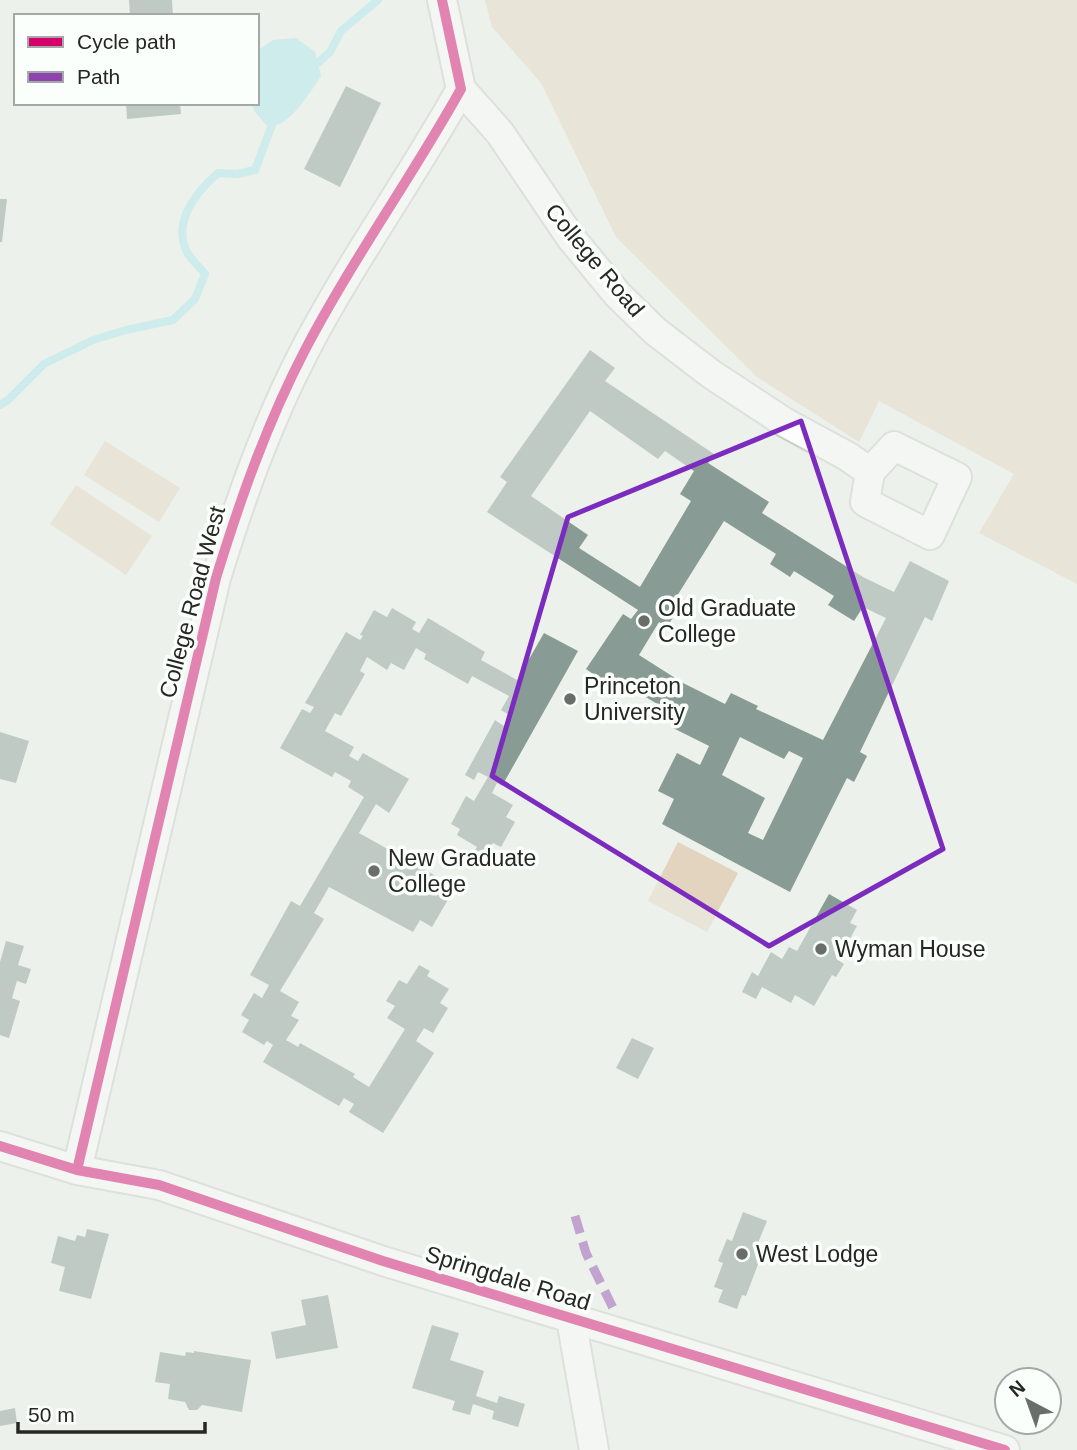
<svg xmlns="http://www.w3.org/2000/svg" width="1077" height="1450" font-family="Helvetica,sans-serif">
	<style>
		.green { fill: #e2d4be }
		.water { fill: #a6e6ec }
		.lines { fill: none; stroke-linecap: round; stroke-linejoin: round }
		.stream { stroke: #a6e6ec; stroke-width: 8 }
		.building { fill: #889c95; fill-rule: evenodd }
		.street-casing { stroke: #cacec9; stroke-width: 32 }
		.street { stroke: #fcfdfc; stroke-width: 28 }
		.quiet { stroke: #8e44ad; stroke-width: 9; stroke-dasharray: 18 9; stroke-linecap: butt }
		.cycleway-casing { stroke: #fbfffb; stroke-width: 15 }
		.cycleway { stroke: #d6006c; stroke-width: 10 }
		.marked { fill: none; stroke: #7b2cbf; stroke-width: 5; stroke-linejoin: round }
		.poi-dot { fill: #6a6e69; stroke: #fbfffb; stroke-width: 2.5 }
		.labels { text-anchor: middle; stroke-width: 7; stroke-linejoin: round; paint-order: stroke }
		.street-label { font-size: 23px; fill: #242723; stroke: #fbfffb }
		.poi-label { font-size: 23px; fill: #242723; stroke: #fbfffb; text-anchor: start }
	</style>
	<rect width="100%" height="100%" fill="#ecf1eb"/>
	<path class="green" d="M485,0H1077V584L979,533L1014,474L879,401L859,442L757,377L616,237L541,83L492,27Z
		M105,441L180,488L159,522L84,475Z
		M76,485L152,536L126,575L50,524Z
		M678,842L738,873L707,932L648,901Z"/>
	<path class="water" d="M296,38L315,52L321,76C312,90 294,118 279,124C275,126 271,125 267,126L255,112L251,103H257V51L273,40Z"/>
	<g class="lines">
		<path class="stream" d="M311,69L330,52L341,31L378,0
			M0,405L8,400L44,364L93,340L126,330L173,320L195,299L205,274C200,267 191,260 187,252C172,222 196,192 218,173L237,174L255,170L275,117"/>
	</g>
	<path class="building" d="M129,0H172L173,16H130Z
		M346,86L381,103L340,187L304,169Z
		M126,103H180L181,114L127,119Z
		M0,199H7L2,242H0Z
		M590,350L615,368L605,381L714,454L708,463L769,502L762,513L863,577L894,592L910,561L949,581L932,621L925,617L860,752L867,756L854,782L847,778L790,892L662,824L674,799L658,791L677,753L700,765L709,746L673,728L679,717L619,681L614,689L586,669L623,614L631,619L638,610L487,512L507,482L500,477ZM590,411L658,459L665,451L694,471L680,494L691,501L640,587L579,548L588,535L531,496ZM724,521L776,554L770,564L790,577L794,571L834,596L828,605L854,621L863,607L886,618L823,740L756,709L758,706L731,693L725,704L683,683L639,655L659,622L667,627L684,600L677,596ZM740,737L784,759L789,751L803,758L763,840L748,833L765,798L722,775Z
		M392,608L416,622L412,629L419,633L428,618L485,652L481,660L517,680L544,633L578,651L502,786L497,783L492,793L513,805L506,817L515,822L501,847L493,843L483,861L472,855L477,847L457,835L460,829L451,824L466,796L474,801L488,777L478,772L474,780L465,775L495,720L504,726L509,715L501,710L509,696L472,676L468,684L424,659L426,654L416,648L404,670L391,663L387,670L367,657L360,671L365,674L341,716L335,713L325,731L354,747L349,756L358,761L363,753L409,779L389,813L376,804L359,833L443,880L437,891L449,898L432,927L420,920L413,932L329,887L314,913L324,919L280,991L299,1002L291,1016L299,1020L286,1040L298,1047L300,1043L355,1074L353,1077L369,1087L405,1029L387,1018L395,1006L386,1001L399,980L407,984L419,965L430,971L427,976L449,989L440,1003L448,1008L433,1033L424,1028L416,1041L434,1053L383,1133L349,1112L354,1104L344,1098L339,1106L263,1062L273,1045L267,1041L264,1045L242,1032L249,1020L241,1015L254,993L262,998L269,985L250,975L291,901L300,906L364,797L348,787L351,781L335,772L332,777L280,748L302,709L310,713L314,707L305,703L346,632L360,640L363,636L360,635L374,610L387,617Z
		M0,732L29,741L16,783L0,779Z
		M829,894L857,910L850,923L857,926L838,960L844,964L836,977L832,975L814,1006L795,995L791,1003L762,987L756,999L742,992L752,972L758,976L771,952L782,959L789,947L797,951Z
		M6,941L24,946L18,965L31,969L26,984L17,981L12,998L20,1001L9,1038L0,1035V962Z
		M632,1038L654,1048L638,1079L616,1068Z
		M743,1212L767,1221L758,1243L765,1246L746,1296L742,1295L737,1309L718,1302L723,1290L714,1287L723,1263L718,1261L727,1239L732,1241Z
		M87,1229L109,1234L91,1299L59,1291L65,1267L51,1263L58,1236L75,1241L77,1235L85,1237Z
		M328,1295L338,1348L276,1359L271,1332L306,1325L301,1300Z
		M432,1325L459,1333L450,1360L484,1371L476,1396L497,1403L499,1396L525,1404L518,1427L492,1419L494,1411L473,1404L470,1415L452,1410L455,1401L412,1388Z
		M194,1351L251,1360L242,1412L202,1405L197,1410H189L185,1402L168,1399L170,1384L155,1382L160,1352L185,1356L186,1352L194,1353Z
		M15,1408L17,1423L0,1426V1411Z"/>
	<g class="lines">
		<defs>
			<path id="street" d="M442,0L461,89L500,133L571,238L618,295L655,331L711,374L784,422L847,456L870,472
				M894,446L957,477L930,535L865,502L870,472Z
				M0,1146L77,1170L159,1185L383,1261L1005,1450
				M77,1170L216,578C240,500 267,423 305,350C352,260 412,177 461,89
				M571,1319L594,1450"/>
		</defs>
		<use href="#street" class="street-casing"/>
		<use href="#street" class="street"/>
		<path class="quiet" d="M575,1216L586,1253L614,1310"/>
		<defs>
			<path id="cycleway" d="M0,1146L77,1170L159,1185L383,1261L1005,1450
				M77,1170L216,578C240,500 267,423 305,350C352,260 412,177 461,89L442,0"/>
		</defs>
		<use href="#cycleway" class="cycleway-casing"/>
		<use href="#cycleway" class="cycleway"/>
	</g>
	<path d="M0 0H1077V1450H0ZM801,421L943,849L769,946L492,776L568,517Z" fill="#ecf1eb" fill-opacity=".55" fill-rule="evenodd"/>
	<path class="marked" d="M801,421L943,849L769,946L492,776L568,517Z"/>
	<g class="poi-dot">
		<circle cx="644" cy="621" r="7"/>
		<circle cx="570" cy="699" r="7"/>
		<circle cx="374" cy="871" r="7"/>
		<circle cx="821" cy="949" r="7"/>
		<circle cx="742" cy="1254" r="7"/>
	</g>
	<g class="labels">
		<g class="street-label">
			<text transform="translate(595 260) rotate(50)" y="8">College Road</text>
			<text transform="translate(192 602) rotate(-75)" y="8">College Road West</text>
			<text transform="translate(508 1278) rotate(17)" y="8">Springdale Road</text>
		</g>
		<g class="poi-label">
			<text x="658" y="616">Old Graduate<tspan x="658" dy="26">College</tspan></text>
			<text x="584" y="694">Princeton<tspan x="584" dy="26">University</tspan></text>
			<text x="388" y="866">New Graduate<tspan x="388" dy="26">College</tspan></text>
			<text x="835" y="957">Wyman House</text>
			<text x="756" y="1262">West Lodge</text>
		</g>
	</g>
	<rect x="14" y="14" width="245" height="91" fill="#fbfffb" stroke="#a5a9a5" stroke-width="2"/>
	<rect x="28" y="37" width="35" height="10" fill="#d6006c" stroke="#a5a9a5" stroke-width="2"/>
	<text x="77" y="49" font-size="21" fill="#242723">Cycle path</text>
	<rect x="28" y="72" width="35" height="10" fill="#8e44ad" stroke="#a5a9a5" stroke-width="2"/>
	<text x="77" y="84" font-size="21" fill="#242723">Path</text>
	<g transform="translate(1028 1401) rotate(319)"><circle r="33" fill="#fbfffb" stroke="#a5a9a5" stroke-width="2"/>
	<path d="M0-5L12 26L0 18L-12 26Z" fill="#6a6e69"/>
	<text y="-10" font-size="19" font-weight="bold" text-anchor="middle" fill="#242723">N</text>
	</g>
	<path d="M18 1422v10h187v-10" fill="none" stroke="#242723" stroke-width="3.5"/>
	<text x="28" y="1422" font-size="21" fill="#242723" stroke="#fbfffb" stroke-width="5" paint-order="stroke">50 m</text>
</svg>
